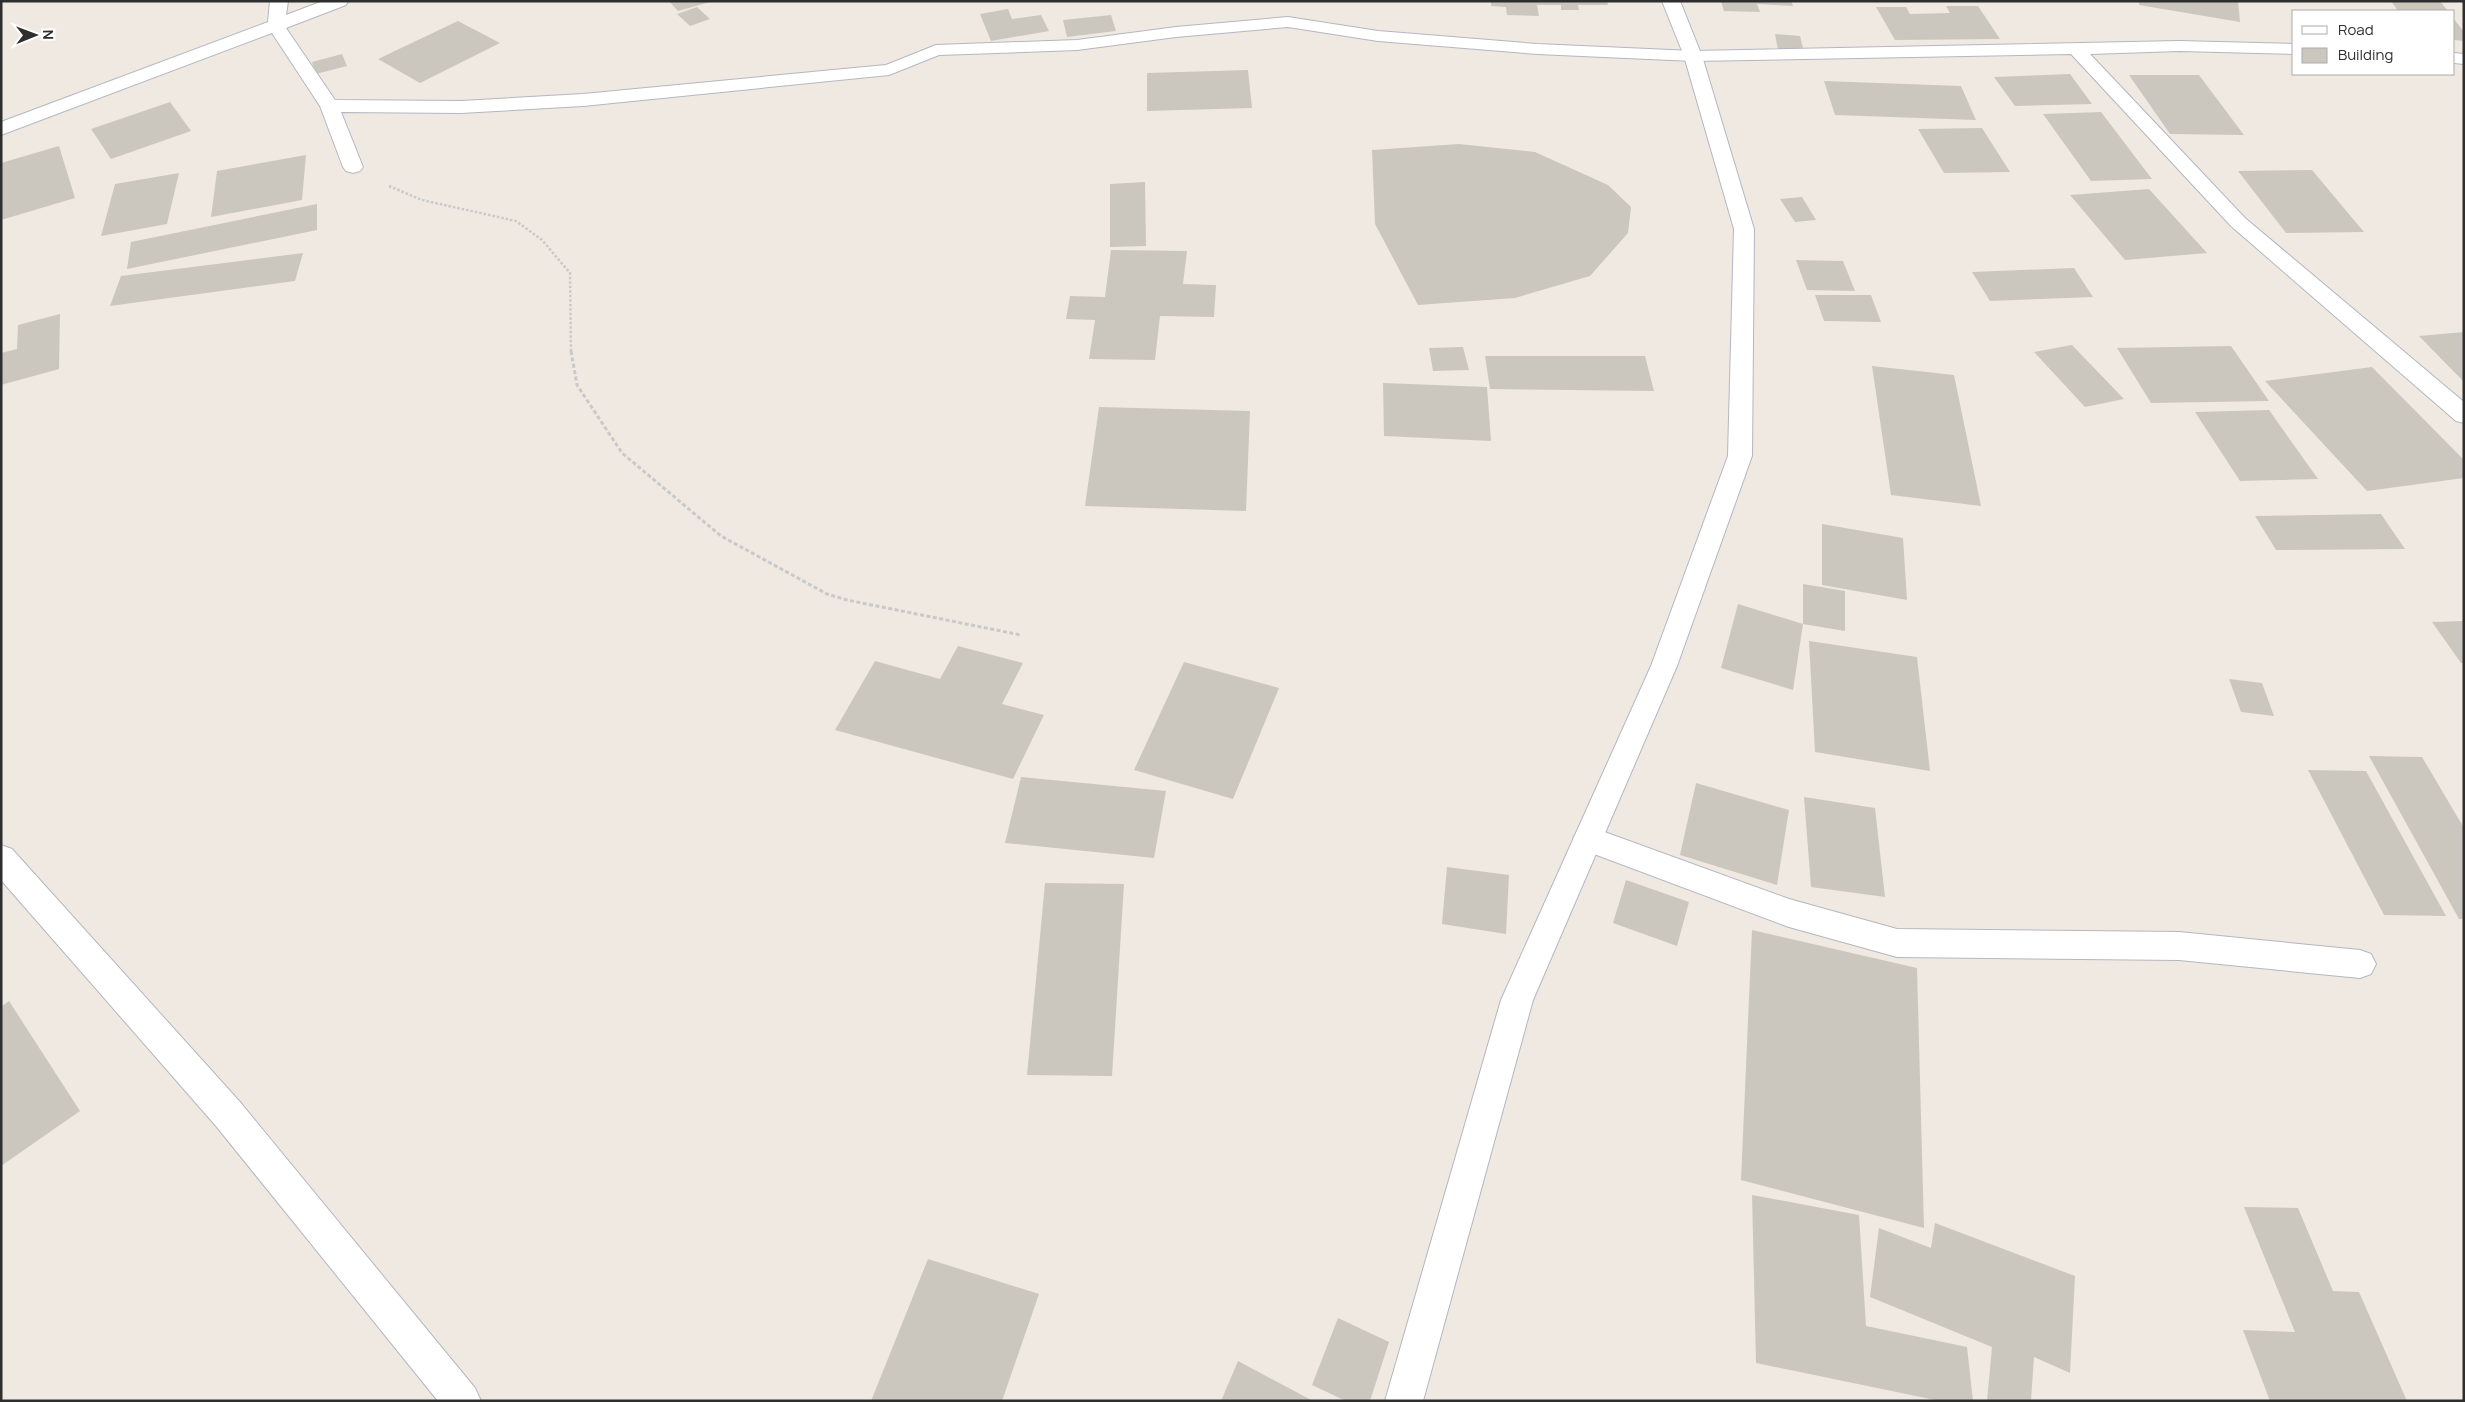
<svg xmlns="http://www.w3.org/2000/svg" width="2465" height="1402" font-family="Manrope,sans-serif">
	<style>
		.building { fill: #cbc7bf }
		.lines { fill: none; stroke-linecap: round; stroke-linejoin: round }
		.street-casing { stroke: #b4b7c1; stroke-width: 2 }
		.secondary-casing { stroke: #b4b7c1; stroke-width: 2 }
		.path-far1 { stroke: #c9c9c9; stroke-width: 2.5; stroke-dasharray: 2.5 2; stroke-linecap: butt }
		.path { stroke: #c9c9c9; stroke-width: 3; stroke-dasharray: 4 2.5; stroke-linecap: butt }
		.street { fill: #fff; fill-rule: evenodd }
		.secondary { fill: #fff; fill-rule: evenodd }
	</style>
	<rect width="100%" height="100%" fill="#efe9e1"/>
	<path class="building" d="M669,1H710V2L678,11Z
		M1491,1H1607L1608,5H1578L1579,10H1561V5H1537L1539,16L1507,15L1506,7L1491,6Z
		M1721,1H1791L1793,6L1757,4L1760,12L1724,11Z
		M2139,1H2238L2240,22L2139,5Z
		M2391,1H2440L2448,11H2398Z
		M1946,6H1978L2000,39L1895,40L1876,7H1906L1910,14L1950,13Z
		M697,7L710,19L690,26L677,14Z
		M1008,9L1012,19L1041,15L1049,31L991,41L980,14Z
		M1111,15L1116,31L1067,37L1063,20Z
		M2454,19L2464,32V41L2454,40Z
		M458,21L500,43L420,83L378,59Z
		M1775,34L1800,36L1804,52L1778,50Z
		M342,54L347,66L316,74L312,62Z
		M1248,70L1252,108L1147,111V73Z
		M2070,74L2092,104L2015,106L1994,77Z
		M2129,75H2199L2244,135L2170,134Z
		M1824,81L1961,86L1976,120L1835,115Z
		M170,102L191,131L111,159L91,129Z
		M2101,112L2152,179L2091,181L2043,114Z
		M1982,128L2010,172L1944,173L1918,129Z
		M1459,144L1535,152L1608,185L1631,207L1628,233L1590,276L1515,298L1418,305L1375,224L1372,150Z
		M59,146L75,198L1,220V163Z
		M306,155L302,200L211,217L217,171Z
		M2312,170L2364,232L2286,233L2238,171Z
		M179,173L167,224L101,236L115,184Z
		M1145,182L1146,246L1110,247V184Z
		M2149,189L2207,253L2125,260L2070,195Z
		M1802,197L1816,220L1795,222L1780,199Z
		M317,204V230L127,269L131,242Z
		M1111,250L1187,251L1183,284L1216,285L1214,317L1160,316L1155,360L1089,359L1095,320L1066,319L1070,296L1105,297Z
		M303,253L295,281L110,306L121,276Z
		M1796,260L1843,261L1855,291L1807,290Z
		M2074,268L2093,297L1990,301L1972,272Z
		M1815,295H1871L1881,322L1824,321Z
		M60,314L59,369L1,385V353L17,349L18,325Z
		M2464,332V382L2419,336Z
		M2072,345L2124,399L2085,407L2034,352Z
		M2231,346L2269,401L2151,403L2117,348Z
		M1463,347L1469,370L1433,371L1429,348Z
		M1485,356H1645L1654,391L1490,389Z
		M1872,366L1954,375L1981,506L1891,495Z
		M2372,367L2464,460V478L2367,491L2265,381Z
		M1383,383L1487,387L1491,441L1384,436Z
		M1099,407L1250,411L1246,511L1085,506Z
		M2269,410L2318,479L2240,481L2195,412Z
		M2381,514L2405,549L2276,550L2255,516Z
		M1822,524L1903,538L1907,600L1822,585Z
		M1803,584L1845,591V631L1803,624Z
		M1738,604L1803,624L1793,690L1721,668Z
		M2464,621V663H2461L2432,622Z
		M1809,641L1917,657L1930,771L1815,752Z
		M958,646L1023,663L1002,704L1044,715L1013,779L835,730L875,661L940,679Z
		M1184,662L1279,688L1233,799L1134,770Z
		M2229,679L2262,683L2274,716L2241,712Z
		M2369,756L2422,757L2464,828V919H2459Z
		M2308,770L2366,771L2446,916L2384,915Z
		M1021,777L1166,791L1154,858L1005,843Z
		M1696,783L1789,810L1777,885L1680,855Z
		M1804,797L1875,808L1885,897L1811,887Z
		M1447,867L1509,875L1506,934L1442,924Z
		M1626,880L1689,902L1677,946L1613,923Z
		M1045,883L1124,884L1112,1076L1027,1075Z
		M1752,930L1917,968L1924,1228L1741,1180Z
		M9,1001L80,1111L1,1166V1007Z
		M1752,1195L1859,1215L1866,1326L1967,1347L1973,1401H1940L1756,1363Z
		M2244,1207L2298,1208L2333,1291L2359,1292L2407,1401H2270L2243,1330L2295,1332Z
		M1935,1223L2075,1276L2070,1373L2034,1357L2031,1401H1987L1992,1347L1870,1297L1879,1228L1931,1248Z
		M928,1259L1039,1294L1002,1401H871Z
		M1338,1318L1389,1342L1370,1401H1346L1312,1385Z
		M1238,1361L1313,1401H1221Z"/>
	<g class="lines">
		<defs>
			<path id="street" d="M270,1H288L286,15L323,1H348L346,5L286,28L335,100L461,101L583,94L886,65L936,45L1077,40L1176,27L1288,17L1378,31L1537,44L1693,51L2179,41L2294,44V54L2179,51L2090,54L2245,218L2464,402V423L2456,421L2231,226L2071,54L1693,61L1537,54L1378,41L1288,27L1176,37L1077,50L939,55L889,75L583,106L461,113L341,112L363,167L360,171L353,173L346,171L343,167L320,106L272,33L1,135V122L268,22Z
				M2454,53L2464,54V64L2454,63Z
				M1588,826L1789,899L1897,929L2179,932L2360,950L2371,954L2376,964L2371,974L2360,978L2179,960L1897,957L1789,927L1578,848L1573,839L1578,830Z
				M1,845L12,849L240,1102L475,1388L481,1401H438L216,1126L1,880Z"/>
			<path id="secondary" d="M1662,1H1680L1702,56L1754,229L1752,456L1677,666L1533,1000L1423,1401H1385L1501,1000L1651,666L1728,456L1734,229L1684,56Z"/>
		</defs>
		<use href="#street" class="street-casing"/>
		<use href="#secondary" class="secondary-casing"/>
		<path class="path-far1" d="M389,186L422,200L516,221L542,240L570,273L571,353"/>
		<path class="path" d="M571,351L577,385L622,453L721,536L827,594L847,600L1021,635"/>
		<use href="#street" class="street"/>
		<use href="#secondary" class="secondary"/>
	</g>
	<rect width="2465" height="1402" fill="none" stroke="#2e2e2e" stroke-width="5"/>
	<rect x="2292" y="10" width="162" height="65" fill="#ffffff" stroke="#ababab"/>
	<rect x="2302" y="26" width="25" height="8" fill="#ffffff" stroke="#ababab"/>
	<text x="2338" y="35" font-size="15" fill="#2e2e2e">Road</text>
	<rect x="2302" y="48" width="25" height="15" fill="#cbc7bf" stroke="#ababab"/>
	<text x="2338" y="60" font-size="15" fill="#2e2e2e">Building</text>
	<g transform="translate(35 35) rotate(89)" stroke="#ffffff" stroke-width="4" paint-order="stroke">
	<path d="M0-4L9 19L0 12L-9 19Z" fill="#2e2e2e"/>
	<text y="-8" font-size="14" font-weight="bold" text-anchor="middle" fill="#2e2e2e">N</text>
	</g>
</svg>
